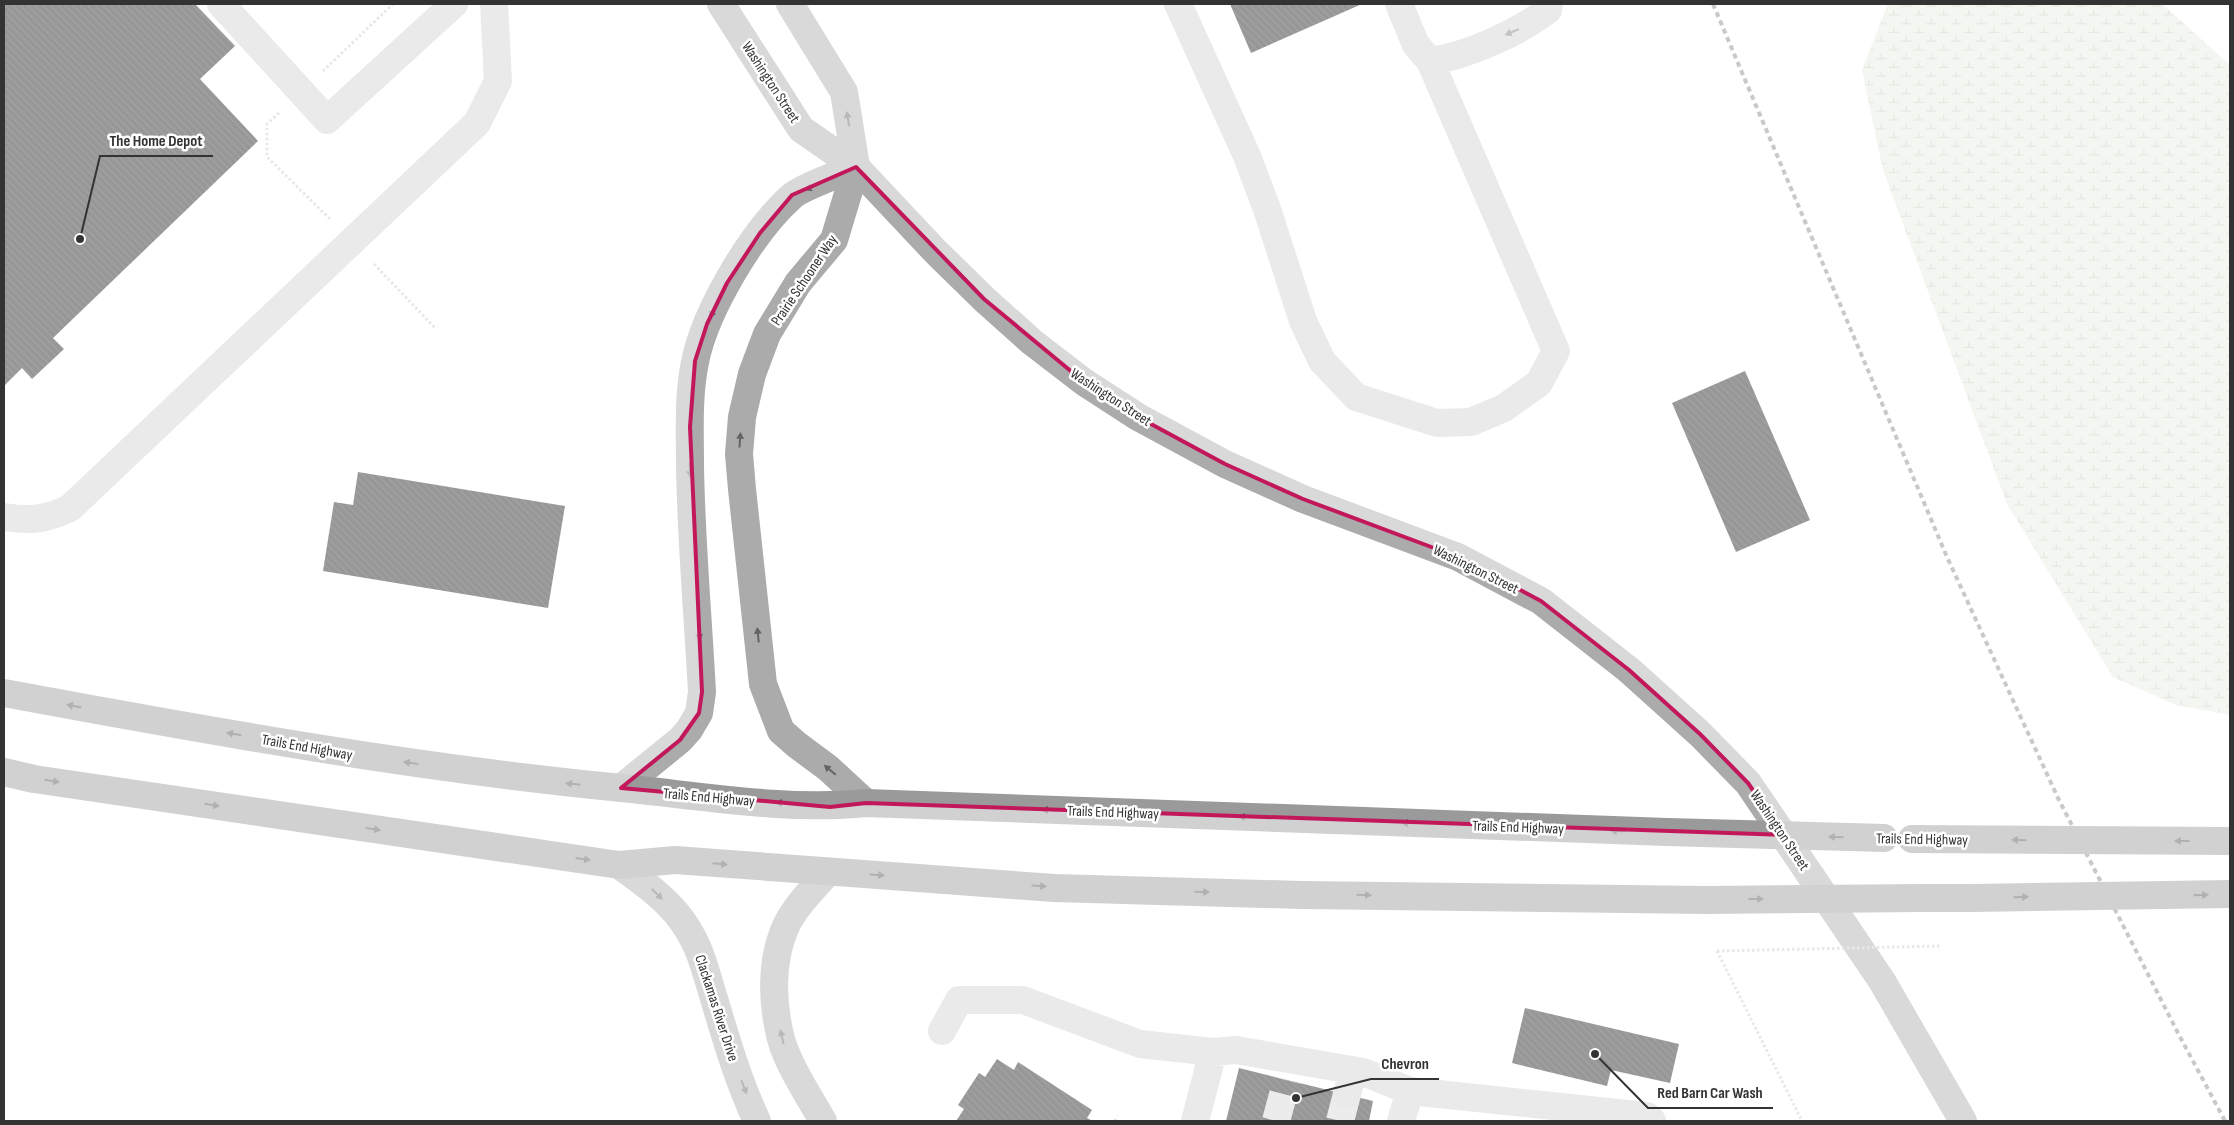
<svg xmlns="http://www.w3.org/2000/svg" width="2234" height="1125" font-family="'Sofia Sans Condensed',sans-serif">
	<style>
		.wetland { fill: url(#wetland-marsh) }
		.building { fill: url(#building-back-hatch) }
		.lines { fill: none; stroke-linecap: round; stroke-linejoin: round }
		.minor-tunnel { stroke: #d6d6d6; stroke-width: 28; stroke-dasharray: 28 14; stroke-linecap: butt }
		.path { stroke: #cdcdcd; stroke-width: 3; stroke-dasharray: 2.5 2.5; stroke-linecap: butt }
		.minor { stroke: #d0d0d0; stroke-width: 28 }
		.major { stroke: #ababab; stroke-width: 28 }
		.highway { stroke: #9a9a9a; stroke-width: 28 }
		.rail { stroke: #888; stroke-width: 4; stroke-dasharray: 5 4; stroke-linecap: butt }
		.path-bridge { stroke: #cdcdcd; stroke-width: 3; stroke-dasharray: 2.5 2.5; stroke-linecap: butt }
		.highway-bridge { stroke: #9a9a9a; stroke-width: 28 }
		.oneway { fill: #7a7a7a }
		.oneway2 { fill: #636363 }
		.oneway3 { fill: #525252 }
		.marked { fill: none; stroke: #c2185b; stroke-width: 4; stroke-linejoin: round }
		.labels { text-anchor: middle; stroke-width: 5; stroke-linejoin: round; paint-order: stroke }
		.street-label { font-size: 15px; fill: #333; stroke: #fff }
		.leader { fill: none; stroke: #333; stroke-width: 2 }
		.callout-dot { fill: #333; stroke: #fff; stroke-width: 2 }
		.callout-label { font-size: 16px; text-anchor: middle; font-weight: bold; fill: #333; stroke: #fff; stroke-width: 5; stroke-linejoin: round; paint-order: stroke }
	</style>
	<defs>
		<pattern id="wetland-marsh" width="20" height="14" patternUnits="userSpaceOnUse" patternTransform="scale(1.25)"><rect width="20" height="14" fill="#e6ecdf"/><path d="M1 5h8M5 5V1M11 12h8M15 12V8" fill="none" stroke="#c6cbc0"/></pattern>
		<pattern id="building-back-hatch" width="6" height="6" patternUnits="userSpaceOnUse" patternTransform="scale(1.25)"><rect width="6" height="6" fill="#1a1a1a"/><path d="M-1 5l2 2M0 0l6 6M5-1l2 2" fill="none" stroke="#333"/></pattern>
	</defs>
	<rect width="100%" height="100%" fill="#fff"/>
	<path class="wetland" d="M1888,4H2162L2230,65V715L2176,705L2113,677L2007,504L1883,170L1862,70Z"/>
	<path class="building" d="M4,4H195L235,46L200,79L258,141L53,338L64,349L32,379L22,368L4,386Z
		M1230,4H1362L1251,53Z
		M1745,371L1810,520L1736,552L1672,403Z
		M358,472L565,506L548,608L323,571L334,502L353,505Z
		M1525,1008L1679,1044L1670,1083L1611,1070L1607,1086L1512,1063Z
		M997,1059L1014,1070L1018,1062L1092,1110L1087,1118L1093,1121H956L964,1109L958,1105L979,1073L985,1077Z
		M1239,1068L1373,1101L1369,1121H1226Z"/>
	<g class="lines">
		<path class="minor-tunnel" d="M1276,1121L1287,1080
			M1340,1121L1347,1094"/>
		<path class="path" d="M323,71L393,4
			M279,113L267,124V157L330,219
			M374,264L436,329
			M1717,951L1802,1121
			M1115,1121L1117,1116"/>
		<path class="minor" d="M221,4L327,120L454,4
			M1178,4L1247,156L1267,209L1303,321L1322,361L1356,397L1437,423L1471,422L1504,408L1539,383L1556,351L1430,61L1416,45L1399,4
			M1430,61C1467,56 1518,33 1548,10L1549,4
			M4,517C31,521 45,520 70,508L477,123L498,81L494,4
			M942,1031L959,1000H1023L1140,1044L1213,1052L1236,1050L1363,1072L1410,1091
			M1347,1094L1353,1070
			M1195,1121L1213,1052
			M1401,1121L1410,1091L1647,1116L1652,1121"/>
		<path class="major" d="M721,4L801,129L856,167L936,252L984,299L1032,342L1084,382L1138,417L1225,464L1303,499L1458,557L1541,601L1629,670L1700,734L1748,783L1882,981L1963,1121
			M790,4L844,92L856,167L834,240L798,283L767,334L752,374L742,417L739,454L742,489L763,684L781,731L797,745L828,768L866,803
			M621,788L680,740L689,730L699,713L702,692C698,616 691,540 690,465C690,431 688,396 695,362C705,311 752,232 791,197C800,188 842,173 856,167
			M619,865C640,880 660,894 677,914C701,944 704,967 715,1002C727,1042 739,1083 757,1121
			M823,1121C810,1098 788,1065 781,1039C772,1004 770,961 786,926C796,905 813,889 828,872"/>
		<path class="highway" d="M4,693C209,731 415,768 622,788C702,796 787,811 866,803L1667,832
			M4,772L34,779L619,865L675,860L1054,888L1302,895L1707,900
			M1922,898H1972"/>
		<path class="rail" d="M1713,4L1947,557L2058,798L2178,1033L2225,1121"/>
		<path class="path-bridge" d="M1717,951L1941,946"/>
		<path class="highway-bridge" d="M1667,832L1884,838
			M1912,839L2230,841
			M1972,898L2230,894
			M1707,900L1922,898"/>
	</g>
	<defs><path id="oneway-solid" d="M-6-.8H1V-3.2L6.5 0L1 3.2V.8H-6Z" transform="scale(1.25)"/></defs>
	<use class="oneway" href="#oneway-solid" transform="translate(1512 32) rotate(157)"/>
	<g class="oneway2">
		<use href="#oneway-solid" transform="translate(848 119) rotate(-100)"/>
		<use href="#oneway-solid" transform="translate(812 187) rotate(156)"/>
		<use href="#oneway-solid" transform="translate(713 311) rotate(116)"/>
		<use href="#oneway-solid" transform="translate(740 440) rotate(-86)"/>
		<use href="#oneway-solid" transform="translate(690 470) rotate(89)"/>
		<use href="#oneway-solid" transform="translate(699 633) rotate(87)"/>
		<use href="#oneway-solid" transform="translate(758 635) rotate(-96)"/>
		<use href="#oneway-solid" transform="translate(830 770) rotate(-140)"/>
		<use href="#oneway-solid" transform="translate(657 894) rotate(44)"/>
		<use href="#oneway-solid" transform="translate(782 1037) rotate(-103)"/>
		<use href="#oneway-solid" transform="translate(744 1087) rotate(69)"/>
	</g>
	<g class="oneway3">
		<use href="#oneway-solid" transform="translate(74 706) rotate(-169)"/>
		<use href="#oneway-solid" transform="translate(234 734) rotate(-170)"/>
		<use href="#oneway-solid" transform="translate(411 763) rotate(-172)"/>
		<use href="#oneway-solid" transform="translate(52 781) rotate(9)"/>
		<use href="#oneway-solid" transform="translate(573 784) rotate(-174)"/>
		<use href="#oneway-solid" transform="translate(783 803) rotate(-176)"/>
		<use href="#oneway-solid" transform="translate(212 805) rotate(9)"/>
		<use href="#oneway-solid" transform="translate(1049 810) rotate(-178)"/>
		<use href="#oneway-solid" transform="translate(1246 817) rotate(-178)"/>
		<use href="#oneway-solid" transform="translate(1409 823) rotate(-178)"/>
		<use href="#oneway-solid" transform="translate(373 829) rotate(8)"/>
		<use href="#oneway-solid" transform="translate(1618 831) rotate(-178)"/>
		<use href="#oneway-solid" transform="translate(1836 837) rotate(-178)"/>
		<use href="#oneway-solid" transform="translate(2019 840) rotate(-179)"/>
		<use href="#oneway-solid" transform="translate(2182 841) rotate(-180)"/>
		<use href="#oneway-solid" transform="translate(583 859) rotate(8)"/>
		<use href="#oneway-solid" transform="translate(720 864) rotate(5)"/>
		<use href="#oneway-solid" transform="translate(877 875) rotate(4)"/>
		<use href="#oneway-solid" transform="translate(1039 886) rotate(4)"/>
		<use href="#oneway-solid" transform="translate(1202 892) rotate(2)"/>
		<use href="#oneway-solid" transform="translate(1364 895) rotate(1)"/>
		<use href="#oneway-solid" transform="translate(2201 895) rotate(-1)"/>
		<use href="#oneway-solid" transform="translate(2021 897) rotate(-1)"/>
		<use href="#oneway-solid" transform="translate(1756 899)"/>
	</g>
	<path d="M0 0H2234V1125H0ZM856,167L984,299L1084,382L1138,417L1225,464L1303,499L1458,557L1541,601L1629,670L1700,734L1748,783L1784,835L866,803L830,807L621,788L680,740L699,713L702,692L690,427L695,361L707,324L727,283L760,233L792,195Z" fill="#fff" fill-opacity=".55" fill-rule="evenodd"/>
	<path class="marked" d="M856,167L984,299L1084,382L1138,417L1225,464L1303,499L1458,557L1541,601L1629,670L1700,734L1748,783L1784,835L866,803L830,807L621,788L680,740L699,713L702,692L690,427L695,361L707,324L727,283L760,233L792,195Z"/>
	<g class="labels">
		<g class="street-label">
			<text transform="translate(771 82) rotate(57)" y="5">Washington Street</text>
			<text transform="translate(804 280) rotate(-56)" y="5">Prairie Schooner Way</text>
			<text transform="translate(1111 397) rotate(33)" y="5">Washington Street</text>
			<text transform="translate(1476 569) rotate(26)" y="5">Washington Street</text>
			<text transform="translate(307 747) rotate(10)" y="5">Trails End Highway</text>
			<text transform="translate(709 797) rotate(5)" y="5">Trails End Highway</text>
			<text transform="translate(1113 812) rotate(2)" y="5">Trails End Highway</text>
			<text transform="translate(1518 827) rotate(2)" y="5">Trails End Highway</text>
			<text transform="translate(1780 830) rotate(56)" y="5">Washington Street</text>
			<text transform="translate(1922 839) rotate(1)" y="5">Trails End Highway</text>
			<text transform="translate(717 1008) rotate(72)" y="5">Clackamas River Drive</text>
		</g>
	</g>
	<path class="leader" d="M80 239L100 156H213M1296 1098L1371 1079H1439M1595 1054L1648 1108H1773"/>
	<g class="callout-dot">
		<circle cx="80" cy="239" r="5"/>
		<circle cx="1296" cy="1098" r="5"/>
		<circle cx="1595" cy="1054" r="5"/>
	</g>
	<g class="callout-label">
		<text x="156" y="146">The Home Depot</text>
		<text x="1405" y="1069">Chevron</text>
		<text x="1710" y="1098">Red Barn Car Wash</text>
	</g>
	<rect width="2234" height="1125" fill="none" stroke="#333333" stroke-width="10"/>
</svg>
